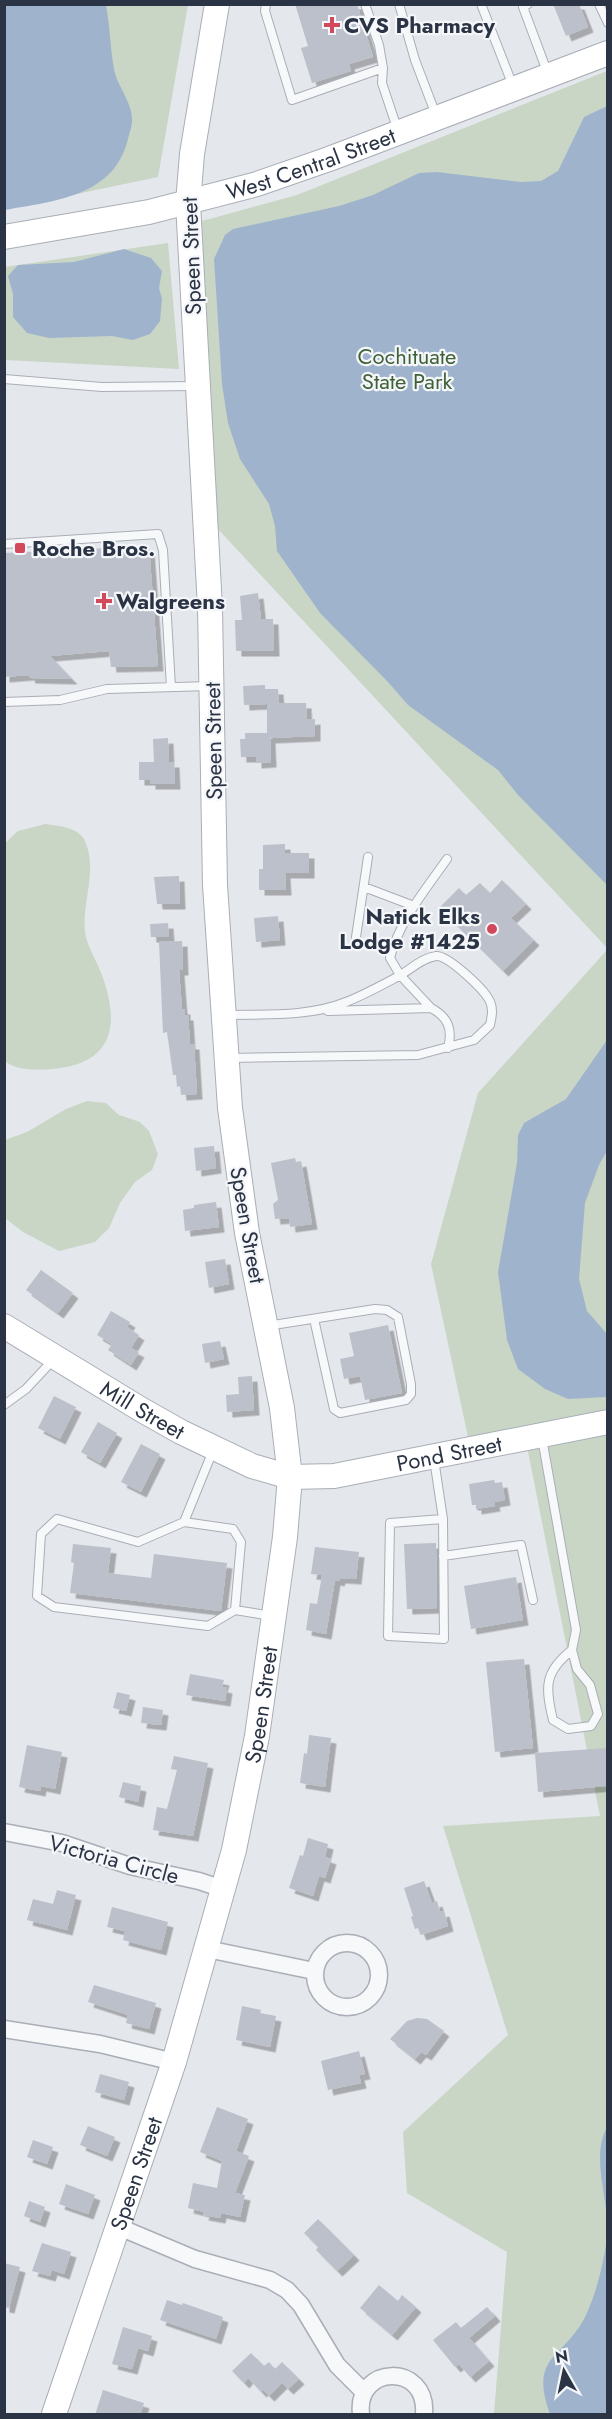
<svg xmlns="http://www.w3.org/2000/svg" width="612" height="2419" font-family="Jost,sans-serif">
	<style>
		.green { fill: #c9d6c5 }
		.water { fill: #9fb4cc }
		.building { fill: #bbc0ca; filter: url(#shadow) }
		.lines { fill: none; stroke-linecap: round; stroke-linejoin: round }
		.lane-casing { stroke: #a9aeb7; stroke-width: 10 }
		.street-casing { stroke: #a9aeb7; stroke-width: 19 }
		.secondary-casing { stroke: #a9aeb7; stroke-width: 26 }
		.lane { stroke: #f7f8fa; stroke-width: 8 }
		.street { stroke: #f7f8fa; stroke-width: 16 }
		.secondary { stroke: #fff; stroke-width: 24 }
		.poi-dot { fill: #d1495b; stroke: #f4f6f9; stroke-width: 2 }
		.labels { text-anchor: middle; stroke-width: 4.5; stroke-linejoin: round; paint-order: stroke }
		.poi-label { font-size: 22px; font-weight: bold; fill: #2b3445; stroke: #f4f6f9; text-anchor: start }
		.street-label { font-size: 22px; fill: #2b3445; stroke: #f4f6f9 }
		.park-label { font-size: 22px; fill: #3f6138; stroke: #f4f6f9 }
	</style>
	<defs>
		<filter id="shadow"><feDropShadow dx="5.5" dy="5.5" stdDeviation="0" flood-color="#0004"/></filter>
	</defs>
	<rect width="100%" height="100%" fill="#e4e7ec"/>
	<path class="green" d="M4,5H188L158,177L5,209Z
		M607,71V948L217,528L200,233L202,221L297,195Z
		M168,243L179,369L5,360V267Z
		M45,824C58,826 79,827 85,841C98,871 82,900 85,932C86,944 99,965 103,978C121,1029 110,1064 53,1069C38,1070 16,1071 5,1061L4,844L18,831Z
		M607,950V2414H494L507,2252L407,2193L403,2132L508,2035L443,1826L600,1816L523,1426L468,1437L431,1264L478,1093Z
		M87,1101L106,1103L119,1115L140,1122L149,1131L158,1154L152,1170L135,1182L120,1203L109,1228L95,1242L59,1251L23,1232L5,1218V1140L27,1132L66,1109Z"/>
	<path class="water" d="M5,4L106,5C110,26 110,47 114,69C117,86 133,103 132,121C132,127 129,134 128,139C114,197 54,201 5,210Z
		M607,106H608L607,885L518,795L498,770L408,705L388,682L320,613L277,551L275,526L269,504L240,459L228,423L222,384L214,259L225,235L233,229L339,206L373,195L419,173L437,172L521,182L541,181L558,171L584,117Z
		M124,249L151,258L162,271L159,288L162,299L160,321L150,334L133,340L112,336L49,338L27,333L13,317V294L8,276L18,265L74,262Z
		M607,1040V1151L599,1165L585,1203L579,1279L587,1311L607,1334V1397L568,1399L545,1389L518,1369L507,1340L498,1272L517,1163L518,1135L524,1123L566,1099Z
		M607,2127V2414H550C528,2354 565,2359 586,2315C596,2294 605,2259 607,2235C610,2201 590,2159 607,2127Z"/>
	<path class="building" d="M295,4H357L373,57L349,64L351,71L312,83L301,48L308,46Z
		M553,4H579L588,27L566,36Z
		M149,546L158,666L111,667L109,651L50,656L72,679L30,678L29,675L4,677V553Z
		M258,593L261,619H273L274,651H236L235,620H242L240,596Z
		M265,685V689H278L279,703H306L307,720L315,719V736L270,738L271,762L256,763V757H241L240,739H245V733H267V704L244,705L243,686Z
		M168,738L169,762H174L175,784H150V780H139V762H154L153,739Z
		M285,844V853H309V873H285L286,890H259V869H263V845Z
		M179,876L180,904H157L154,877Z
		M502,880L526,904L511,918L534,940L503,971L439,908L459,888L466,895L480,883L490,893Z
		M278,916L280,940L256,942L254,918Z
		M168,923L169,937H151L150,924Z
		M182,941L183,970H179L182,1009H185V1015H188L190,1044H194L197,1094L181,1095L180,1086L177,1087L176,1075H173L167,1032L163,1033L159,942Z
		M214,1146L216,1168L196,1171L194,1148Z
		M295,1158L296,1162L301,1161L312,1224L290,1227L289,1218L275,1219L273,1204L278,1200L271,1163Z
		M216,1202L219,1227L185,1231L183,1210L194,1208V1205Z
		M225,1259L229,1284L209,1288L205,1262Z
		M41,1270L73,1293L58,1313L26,1290Z
		M111,1311L130,1322L127,1327L139,1335L131,1348L139,1352L131,1365L108,1350L112,1344L97,1335Z
		M388,1325L402,1393L365,1400L360,1376L344,1379L340,1359L354,1356L349,1333Z
		M220,1341L224,1359L205,1363L202,1344Z
		M252,1376L254,1410L227,1412L226,1395L239,1394L238,1377Z
		M54,1396L76,1407L60,1439L38,1428Z
		M98,1422L117,1433L100,1463L81,1452Z
		M141,1444L160,1454L141,1492L121,1482Z
		M494,1480L495,1483L502,1482L505,1500L494,1502L495,1506L476,1509V1505H472L469,1484Z
		M436,1543L437,1608L407,1609L404,1544Z
		M73,1544L111,1548L108,1573L151,1578L154,1554L227,1563L221,1611L70,1593L74,1563L71,1562Z
		M315,1547L359,1552L356,1579L340,1578L339,1581L335,1580L326,1634L306,1630L310,1603L317,1604L322,1575L311,1574Z
		M516,1577L523,1620L471,1629L464,1586Z
		M524,1659L533,1748L495,1752L486,1662Z
		M190,1674L224,1680L222,1687L227,1688L225,1701L186,1695Z
		M117,1692L130,1695L126,1711L113,1708Z
		M143,1707L163,1710L161,1725L141,1723Z
		M309,1735L331,1738L325,1787L300,1783L304,1753L307,1754Z
		M27,1745L62,1752L55,1789L41,1786L40,1791L19,1787Z
		M608,1748V1786L538,1792L535,1753Z
		M174,1756L208,1763L193,1836L153,1830L157,1807L167,1809L177,1770L171,1769Z
		M123,1782L141,1786L138,1802L119,1797Z
		M308,1838L328,1844L325,1857L331,1859L325,1878L319,1876L313,1896L289,1888L300,1855L303,1856Z
		M424,1881L432,1903L437,1901L440,1912L444,1911L448,1926L421,1935L418,1928L415,1929L411,1917L413,1916L404,1888Z
		M57,1890L76,1895L67,1930L27,1920L33,1899L53,1904Z
		M112,1907L168,1922L161,1950L123,1940L125,1931L107,1927Z
		M94,1985L156,2003L149,2029L126,2023L128,2015L88,2002Z
		M242,2006L261,2010L260,2013L276,2016L270,2047L236,2040Z
		M417,2018L427,2019L444,2031L426,2055L421,2052L415,2059L390,2039L407,2021Z
		M359,2051L365,2074L359,2075L361,2083L328,2090L321,2061Z
		M100,2074L129,2082L124,2100L95,2092Z
		M217,2107L248,2119L236,2151L249,2156L235,2193L245,2195L240,2217L221,2213L220,2218L203,2215L204,2212L188,2208L193,2183L217,2188L222,2161L200,2152Z
		M88,2126L115,2137L107,2156L80,2145Z
		M33,2140L53,2147L47,2164L27,2157Z
		M66,2184L95,2195L88,2214L59,2204Z
		M29,2201L45,2207L40,2222L24,2216Z
		M318,2219L354,2255L337,2271L316,2250L318,2247L304,2233Z
		M42,2243L71,2252L64,2274L52,2270L50,2276L32,2271Z
		M4,2263L20,2267L9,2308L4,2307Z
		M379,2285L398,2301L402,2295L416,2307L392,2335L360,2308Z
		M167,2300L182,2305L183,2303L223,2317L216,2339L160,2320Z
		M487,2307L495,2316L469,2338L489,2361L470,2377L459,2364L455,2367L433,2340L456,2322L461,2328Z
		M123,2327L152,2336L148,2351L138,2348L132,2369L112,2364Z
		M251,2353L264,2366L269,2362L275,2369L282,2362L299,2379L288,2389L282,2383L269,2396L263,2390L261,2392L248,2378L244,2383L232,2371Z
		M103,2390L144,2403L140,2415H95Z"/>
	<g class="lines">
		<defs>
			<path id="lane" d="M266,4L265,11L292,100L383,68
				M365,4L379,45L383,68L382,83L398,131
				M399,4L415,60L436,115
				M481,4L513,86
				M528,4L523,7L548,74
				M599,4L608,23
				M4,379L102,387L196,386
				M4,544L158,534L163,550L171,687
				M4,702L60,700L107,689L210,686
				M364,887L414,906
				M356,937L368,857
				M431,1008L400,975L390,958C399,921 426,889 447,859
				M328,1011L431,1008C448,1017 453,1029 448,1048
				M227,1015C266,1014 309,1017 346,1002C364,995 382,985 399,976C411,969 422,958 436,956C448,955 482,988 488,998C494,1007 492,1016 490,1025L474,1040L418,1055L230,1058
				M267,1326L375,1309L387,1310L398,1317L411,1384V1394L406,1400L340,1413L334,1409L314,1319
				M4,1405L26,1389L53,1360
				M542,1438L576,1630L572,1650C544,1672 545,1687 553,1720L568,1729L591,1726L598,1714L590,1685L577,1669L572,1650
				M214,1448L184,1522L138,1542L57,1519L41,1534L37,1596L54,1607L208,1626L235,1610L272,1616
				M434,1459L443,1519L390,1523L388,1636L444,1639L443,1519
				M184,1522L233,1529L241,1542L235,1610
				M443,1556L521,1545L533,1600"/>
			<path id="street" d="M4,1832L62,1843L130,1866L199,1881L223,1889
				M315 1975a32 32 0 1 1 64 0a32 32 0 1 1-64 0Z
				M207,1949L314,1971
				M4,2029L100,2044L174,2062
				M119,2227L195,2259L270,2280L287,2290L301,2305L337,2365L364,2392
				M361,2414C355,2365 428,2362 424,2414"/>
			<g id="secondary">
				<path id="s1" d="M4,237L149,212L257,184L329,159L608,53"/>
				<path id="s2" d="M4,1326L142,1410L181,1432L252,1466L290,1477L334,1476L608,1422"/>
				<path id="s3" d="M54,2414L174,2062L234,1850L257,1736L285,1537L290,1477L282,1408L247,1233L230,1108L215,885L210,608L188,203L192,154L217,4"/>
			</g>
		</defs>
		<use href="#lane" class="lane-casing"/>
		<use href="#street" class="street-casing"/>
		<use href="#secondary" class="secondary-casing"/>
		<use href="#lane" class="lane"/>
		<use href="#street" class="street"/>
		<use href="#secondary" class="secondary"/>
	</g>
	<g class="poi-dot">
		<path d="M329 16h6v6h6v6h-6v6h-6v-6h-6v-6h6z"/>
		<rect x="14" y="542" width="12" height="12" rx="3"/>
		<path d="M101 592h6v6h6v6h-6v6h-6v-6h-6v-6h6z"/>
		<circle cx="492" cy="929" r="6"/>
	</g>
	<g class="labels">
		<g class="poi-label">
			<text x="344" y="33">CVS Pharmacy</text>
			<text x="32" y="556">Roche Bros.</text>
			<text x="116" y="609">Walgreens</text>
			<text x="480" y="924" text-anchor="end">Natick Elks<tspan x="480" dy="25">Lodge #1425</tspan></text>
		</g>
		<g class="street-label">
			<text dy="8" stroke="none"><textPath href="#s1" startOffset="316">West Central Street</textPath></text>
			<text transform="translate(191 256) rotate(-92)" y="8">Speen Street</text>
			<text transform="translate(213 741) rotate(-91)" y="8">Speen Street</text>
			<text transform="translate(248 1225) rotate(80)" y="8">Speen Street</text>
			<text dy="8" stroke="none"><textPath href="#s2" startOffset="162">Mill Street</textPath></text>
			<text dy="8" stroke="none"><textPath href="#s2" startOffset="486">Pond Street</textPath></text>
			<text dy="8" stroke="none"><textPath href="#s3" startOffset="740">Speen Street</textPath></text>
			<text transform="translate(114 1859) rotate(15)" y="8">Victoria Circle</text>
			<text dy="8" stroke="none"><textPath href="#s3" startOffset="254">Speen Street</textPath></text>
		</g>
		<g class="park-label">
			<text x="407" y="364">Cochituate<tspan x="407" dy="25">State Park</tspan></text>
		</g>
	</g>
	<rect width="612" height="2419" fill="none" stroke="#2b3445" stroke-width="12"/>
	<g transform="translate(564 2371) rotate(351)" stroke="#f4f6f9" stroke-width="4.5" paint-order="stroke">
	<path d="M0-4.5L10 22L0 15L-10 22Z" fill="#2b3445"/>
	<text y="-9" font-size="16" font-weight="bold" text-anchor="middle" fill="#2b3445">N</text>
	</g>
</svg>
